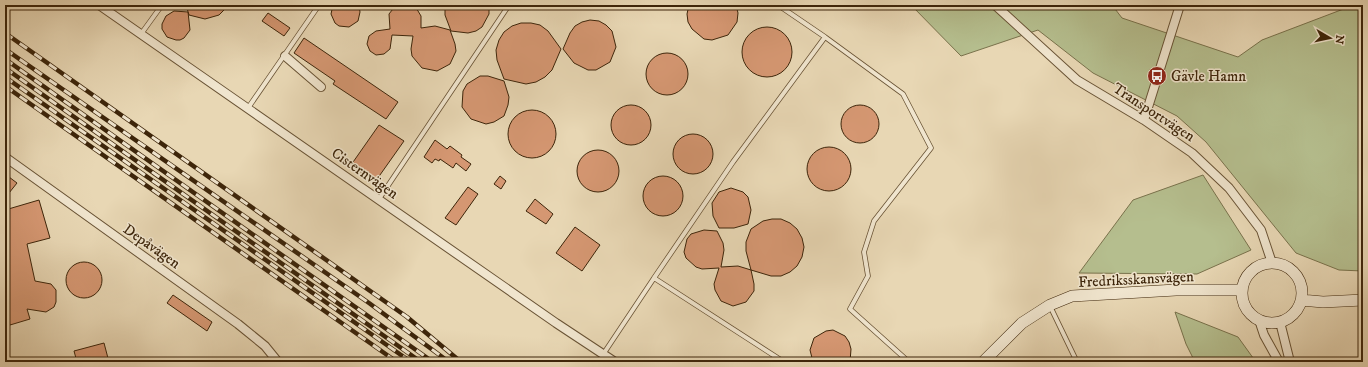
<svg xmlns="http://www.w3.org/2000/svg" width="1368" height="367" font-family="'IM FELL DW Pica',serif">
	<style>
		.green { fill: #b5be8e; stroke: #79724c }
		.building { fill: #d59772; stroke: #3d250a }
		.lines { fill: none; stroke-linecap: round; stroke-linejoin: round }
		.service-casing { stroke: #685234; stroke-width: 5.5 }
		.minor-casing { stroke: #685234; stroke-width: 10 }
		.secondary-casing { stroke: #3d250a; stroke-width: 12 }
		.service { stroke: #f0e5ce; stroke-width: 4 }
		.minor { stroke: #f0e5ce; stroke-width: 8 }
		.secondary { stroke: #f0e5ce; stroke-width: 11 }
		.rail-casing { stroke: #3d250a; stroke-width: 4.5 }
		.rail { stroke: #f0e5ce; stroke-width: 3; stroke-dasharray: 9; stroke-linecap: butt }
		.labels { text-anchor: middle; stroke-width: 3; stroke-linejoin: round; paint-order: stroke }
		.poi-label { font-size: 15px; fill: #3d250a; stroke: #f0e5ce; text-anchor: start }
		.street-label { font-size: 15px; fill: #3d250a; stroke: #f0e5ce }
	</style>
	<rect width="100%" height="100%" fill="#e8d7b4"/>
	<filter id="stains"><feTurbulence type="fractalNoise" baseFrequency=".005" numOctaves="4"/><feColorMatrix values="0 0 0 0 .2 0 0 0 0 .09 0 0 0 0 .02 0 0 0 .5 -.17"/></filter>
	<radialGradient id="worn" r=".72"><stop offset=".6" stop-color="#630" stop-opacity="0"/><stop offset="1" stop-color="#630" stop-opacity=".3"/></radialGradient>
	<path class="green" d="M911,5H1112L1122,18L1238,57L1262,40L1354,5H1363V271L1339,270L1296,253L1206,142L1177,116L1093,73L1038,30L961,56Z
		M1203,175L1251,250L1197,274L1079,273L1133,200Z
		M1175,312L1238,337L1256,362H1195L1186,344Z"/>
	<path class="building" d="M186,5H229L219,15L205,19L189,15Z
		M333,5H359L360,12L358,21L349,27L339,26L335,23L331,14Z
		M396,5L415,6L421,16V28L435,26L450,30L455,44L456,51L450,64L437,71L422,68L412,56L411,49L413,36L392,35L390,49L384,54L376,55L370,51L367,44L369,36L376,31L390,29L389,14Z
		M445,5H489V14L482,27L476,31L468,33L451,31L445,15Z
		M689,5H736L738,13L737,22L728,35L712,40L704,39L692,29L688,22L687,14Z
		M174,11L188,12L190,30L184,38L180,40H176L167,37L162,29V24L166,16Z
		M268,13L290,28L284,36L262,21Z
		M590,20L599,21L606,25L612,31L616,47L610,62L596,70H588L574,63L563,49L570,33L575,26L582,22Z
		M521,23H531L540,25L548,31L561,49L552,70L545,77L536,82L526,84L504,79L497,60L496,50L499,40L504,32L512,26Z
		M742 52a25 25 0 1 1 50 0a25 25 0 1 1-50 0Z
		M304,38L398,102L386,119L333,84L335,81L294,53Z
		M646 74a21 21 0 1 1 42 0a21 21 0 1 1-42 0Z
		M480,76H488L504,81L509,97L508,105L504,116L494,122L486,124L471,119L462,107L463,91L467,84Z
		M611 125a20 20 0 1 1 40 0a20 20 0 1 1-40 0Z
		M841 124a19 19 0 1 1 38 0a19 19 0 1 1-38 0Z
		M508 134a24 24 0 1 1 48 0a24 24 0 1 1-48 0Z
		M379,125L404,141L375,182L351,165Z
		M673 154a20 20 0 1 1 40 0a20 20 0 1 1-40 0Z
		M435,140L447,149L450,146L462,155L461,157L471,164L466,171L456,163L453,168L440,159L439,161L435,159L432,163L424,157Z
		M807 169a22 22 0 1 1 44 0a22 22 0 1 1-44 0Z
		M577 171a21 21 0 1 1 42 0a21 21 0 1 1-42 0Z
		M5,174L17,183L5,198Z
		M643 196a20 20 0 1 1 40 0a20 20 0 1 1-40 0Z
		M500,176L506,181L501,189L494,184Z
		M468,187L478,194L456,225L445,218Z
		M731,188L743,192L748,197L751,210L748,224L734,228H719L713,216L712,203L719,192Z
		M535,199L553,214L546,224L526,211Z
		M39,200L50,238L27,244L35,281L51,284L56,290V302L54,307L46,312L27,309L30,319L10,325L5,308V210Z
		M772,219H781L790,223L797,229L802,238L804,247L802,257L797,266L790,272L781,276H771L751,270L746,251V242L751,229L763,221Z
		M575,227L600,245L582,271L556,253Z
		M704,230L717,231L723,243L724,250L721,267L738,266L751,270L754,284V291L746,302L733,306L721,301L715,290L714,284L719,268L702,269L696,267L686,258L684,252L687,239L691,234Z
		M66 280a18 18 0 1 1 36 0a18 18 0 1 1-36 0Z
		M173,295L212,322L207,331L167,303Z
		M833,330L845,336L849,342L851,349L850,362H813L810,350L814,338L826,331Z
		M104,343L109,362H77L74,351Z"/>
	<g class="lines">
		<defs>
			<path id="service" d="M778,5L825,37L903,94L931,148L874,221L864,252L868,276L850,309L909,362
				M141,34L162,5
				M248,108L319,5
				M379,199L509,5
				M654,278L733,162L825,37
				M1050,306L1077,362
				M604,353L654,278L784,362"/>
			<path id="minor" d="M99,5L556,323L615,362
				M995,5L1077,80L1144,120L1192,153L1229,188L1261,230L1272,263
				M285,56L321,87
				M1144,120L1180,5
				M5,157L238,324L265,346L278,362
				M1259,320L1264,335L1279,362
				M1280,322L1290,362"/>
			<path id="secondary" d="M1242 293a30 30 0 1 1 60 0a30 30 0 1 1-60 0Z
				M1301,300L1323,302L1363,300
				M983,362L1022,323L1050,305L1072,296L1176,290H1242"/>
		</defs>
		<use href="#service" class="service-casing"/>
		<use href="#minor" class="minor-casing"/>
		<use href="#secondary" class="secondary-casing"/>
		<use href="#service" class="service"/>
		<use href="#minor" class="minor"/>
		<use href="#secondary" class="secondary"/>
		<defs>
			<path id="rail" d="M5,33L407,317L461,362
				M5,49L369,303L449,362
				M5,59L433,362
				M5,68L421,362
				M5,77L411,362
				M5,86L397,362"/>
		</defs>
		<use href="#rail" class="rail-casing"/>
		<use href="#rail" class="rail"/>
	</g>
	<defs>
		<symbol id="bus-disc" viewBox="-11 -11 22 22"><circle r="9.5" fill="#8f2418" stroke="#f0e5ce"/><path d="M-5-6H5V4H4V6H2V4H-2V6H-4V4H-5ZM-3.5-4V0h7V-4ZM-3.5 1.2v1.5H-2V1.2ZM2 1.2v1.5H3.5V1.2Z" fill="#fff"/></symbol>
	</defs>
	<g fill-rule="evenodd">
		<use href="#bus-disc" x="1146" y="65" width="22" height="22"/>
	</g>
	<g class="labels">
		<g class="poi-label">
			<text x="1171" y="81">Gävle Hamn</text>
		</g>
		<g class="street-label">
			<text transform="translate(1154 112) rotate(33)" y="5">Transportvägen</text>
			<text transform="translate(365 173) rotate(35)" y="5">Cisternvägen</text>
			<text transform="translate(152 246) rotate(35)" y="5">Depåvägen</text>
			<text transform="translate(1136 279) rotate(-3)" y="5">Fredriksskansvägen</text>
		</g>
	</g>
	<rect width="1368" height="367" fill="none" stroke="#e8d7b4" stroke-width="20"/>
	<rect x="6" y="6" width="1356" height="355" fill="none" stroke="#3d250a" stroke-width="2"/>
	<rect x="10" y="10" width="1348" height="347" fill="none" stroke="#3d250a"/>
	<g transform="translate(1330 38) rotate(99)" stroke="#f0e5ce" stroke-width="3" paint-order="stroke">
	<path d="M0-3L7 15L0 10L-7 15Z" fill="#3d250a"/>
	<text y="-6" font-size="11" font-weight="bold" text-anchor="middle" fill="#3d250a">N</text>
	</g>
	<rect width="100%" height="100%" filter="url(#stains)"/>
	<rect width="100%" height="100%" fill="url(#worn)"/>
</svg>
